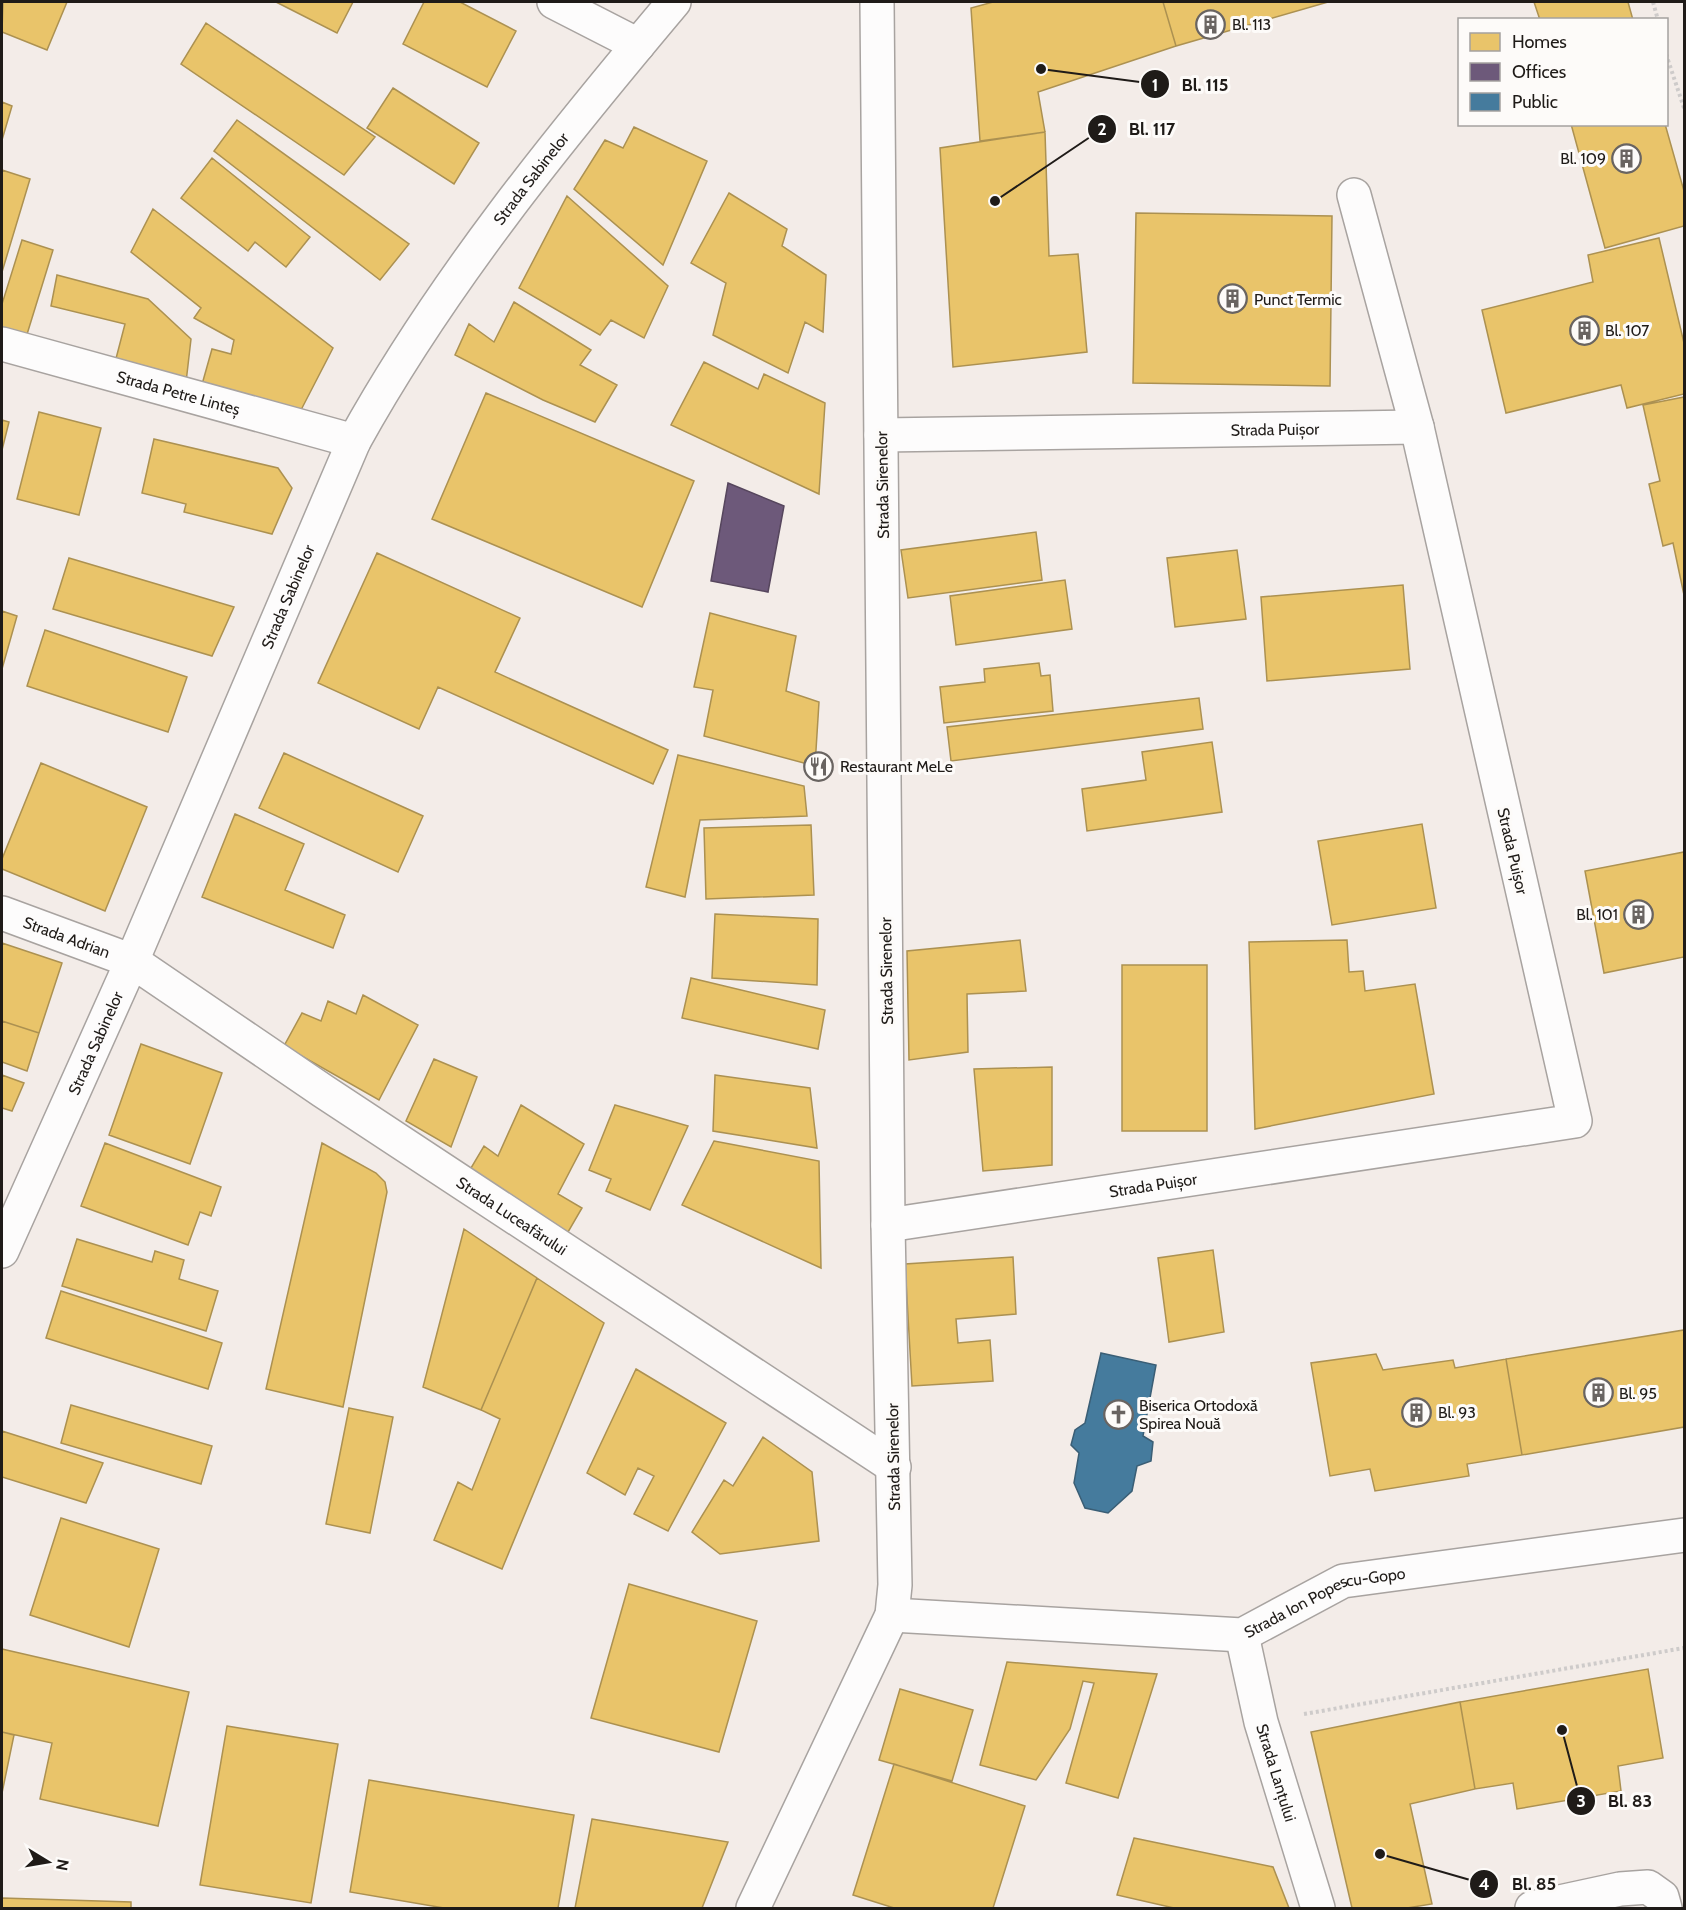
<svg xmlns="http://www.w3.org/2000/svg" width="1686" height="1910" font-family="Cabin,sans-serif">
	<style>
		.homes { fill: #e9c46a; stroke: #ac9151; stroke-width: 1.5 }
		.offices { fill: #6d597a; stroke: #56465d; stroke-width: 1.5 }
		.public { fill: #457b9d; stroke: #3a5e75; stroke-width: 1.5 }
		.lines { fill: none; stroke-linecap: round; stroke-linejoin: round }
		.minor-casing { stroke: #a8a3a0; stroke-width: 36 }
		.path { stroke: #cecbca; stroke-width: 4; stroke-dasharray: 3 3; stroke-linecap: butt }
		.minor { stroke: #fdfcfc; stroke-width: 33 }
		.labels { text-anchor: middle; stroke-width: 6; stroke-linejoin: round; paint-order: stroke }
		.poi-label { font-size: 16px; fill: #1f1b18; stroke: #fdfbf9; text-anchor: start }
		.street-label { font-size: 16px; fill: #1f1b18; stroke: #fdfbf9 }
		.leader { fill: none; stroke: #1f1b18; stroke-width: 2 }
		.callout-dot { fill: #1f1b18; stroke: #fdfbf9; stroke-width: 2 }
		.mark-label { font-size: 18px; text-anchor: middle; font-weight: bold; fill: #fff }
		.callout-label { font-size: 18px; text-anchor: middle; font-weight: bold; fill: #1f1b18; stroke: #fdfbf9; stroke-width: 6; stroke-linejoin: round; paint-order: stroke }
	</style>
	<rect width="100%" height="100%" fill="#f3ece8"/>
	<path class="homes" d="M3,2H67L47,50L2,32Z
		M276,2H353L337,33Z
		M424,2H460L516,31L487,87L403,44Z
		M993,2H1163L1176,46L1038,92L1045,132L980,141L971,8Z
		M1163,2H1328L1176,46Z
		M1534,2H1628L1633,20H1540Z
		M206,23L375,137L344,175L181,64Z
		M393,88L479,143L454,184L367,128Z
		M2,102L12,106L2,140Z
		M237,120L409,244L380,280L214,151Z
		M1571,124H1665L1684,191V226L1605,248Z
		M634,127L707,161L663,265L574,189L605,140L623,148Z
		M1045,132L1049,256L1078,254L1087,352L953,367L940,148Z
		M212,158L310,237L286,267L255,242L248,251L181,198Z
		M2,170L30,179L2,272Z
		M729,193L787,229L782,246L826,275L823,332L805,322L788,373L713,335L726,283L691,263Z
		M567,196L668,286L644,338L611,320L600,335L519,288Z
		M153,209L333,348L301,410L201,388L212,349L231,354L234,340L194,318L201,308L131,252Z
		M1136,213L1332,216L1330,386L1133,383Z
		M1659,238L1684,343V394L1627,408L1621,385L1506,413L1482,310L1593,282L1588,255Z
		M22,240L53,250L24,344L2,337V304Z
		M57,275L148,299L191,339L185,391L113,370L125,324L51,306Z
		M514,302L591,350L580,365L617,385L595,422L543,400L455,355L469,324L494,342Z
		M704,362L758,389L764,374L825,403L819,494L671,425Z
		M486,393L694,481L642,607L432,519Z
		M1684,397V595L1673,543L1663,546L1649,484L1660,481L1643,405Z
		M39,412L101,428L79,515L17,499Z
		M2,420L9,422L2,450Z
		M154,439L278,468L292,488L272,534L184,512L186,504L142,493Z
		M1036,532L1042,580L908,598L901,550Z
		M1237,550L1246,619L1175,627L1167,558Z
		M377,553L520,618L495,672L668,750L653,784L438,687L419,729L318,683Z
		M69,558L234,607L212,656L53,609Z
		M1065,580L1072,629L956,645L950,596Z
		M1403,585L1410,669L1267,681L1261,597Z
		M2,611L17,616L2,669Z
		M710,613L796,636L786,691L819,702L815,766L704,736L713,690L694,687Z
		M45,630L187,677L168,732L27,686Z
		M1039,663L1041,676L1050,675L1053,711L944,723L940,687L985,682L984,669Z
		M1199,698L1203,729L951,761L947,727Z
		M1212,742L1222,812L1087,831L1082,789L1146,780L1142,752Z
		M284,753L423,816L398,872L259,808Z
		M678,755L804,786L807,816L700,820L685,897L646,887Z
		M41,763L147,807L105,911L2,869V859Z
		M235,814L304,844L285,890L345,915L333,948L202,897Z
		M1422,824L1436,908L1332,925L1318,841Z
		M811,825L814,895L706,899L704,828Z
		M1684,852V957L1604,973L1585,871Z
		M715,914L818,919L817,985L712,978Z
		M1020,940L1026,991L967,994L968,1052L909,1060L907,951Z
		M1347,940L1349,972L1363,971L1365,991L1415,984L1434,1094L1255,1129L1249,942Z
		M2,943L62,963L39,1033L2,1021Z
		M1122,965H1207V1131H1122Z
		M691,978L825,1010L818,1049L682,1018Z
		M363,995L418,1025L379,1100L284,1046L302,1013L321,1021L328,1001L356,1014Z
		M2,1021L39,1033L27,1071L2,1062Z
		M141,1044L222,1073L190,1164L109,1135Z
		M434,1059L477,1077L451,1147L406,1121Z
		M1052,1067V1165L983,1171L974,1069Z
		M2,1075L24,1083L12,1111L2,1108Z
		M715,1075L810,1088L817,1148L713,1131Z
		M521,1105L584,1144L558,1194L582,1208L564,1239L468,1173L484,1146L498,1156Z
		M615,1105L688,1126L650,1210L606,1191L611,1179L589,1170Z
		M714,1141L819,1161L821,1268L682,1205Z
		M105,1143L221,1187L211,1216L200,1212L188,1245L81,1206Z
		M322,1143L376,1173L385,1182L387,1192L343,1407L266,1389Z
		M464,1229L537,1278L481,1410L423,1387Z
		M77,1239L152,1262L155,1251L184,1260L179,1279L218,1291L206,1331L62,1286Z
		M1213,1250L1224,1332L1169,1342L1158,1258Z
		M1013,1257L1016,1314L956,1319L958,1343L990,1340L993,1381L912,1386L905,1264Z
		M537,1278L604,1323L502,1569L434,1540L458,1482L472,1490L500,1419L481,1410Z
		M61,1291L222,1343L208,1389L46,1338Z
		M1684,1330V1427L1522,1455L1506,1359Z
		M1376,1354L1383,1370L1453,1360L1455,1368L1506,1359L1522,1455L1467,1464L1469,1476L1375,1491L1370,1469L1330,1476L1311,1363Z
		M636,1369L726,1423L668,1531L634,1514L654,1476L638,1468L625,1495L587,1473Z
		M71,1405L212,1446L201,1484L61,1443Z
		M349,1408L393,1417L370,1533L326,1524Z
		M2,1431L103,1463L86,1503L2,1477Z
		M763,1437L812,1472L819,1541L720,1554L692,1532L724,1480L733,1486Z
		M61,1518L159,1549L129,1647L30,1615Z
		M629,1584L757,1621L719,1752L591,1718Z
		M2,1649L189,1692L158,1826L40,1799L52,1743L2,1732Z
		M1007,1662L1157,1674L1118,1798L1066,1783L1094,1683L1083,1681L1070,1729L1036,1780L980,1765Z
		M1648,1669L1663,1758L1618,1766L1621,1791L1517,1809L1513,1783L1475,1789L1460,1702Z
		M900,1689L973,1710L952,1781L879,1760Z
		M1460,1702L1475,1789L1410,1804L1432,1904L1407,1908H1352L1311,1732Z
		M227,1726L338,1744L311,1903L200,1885Z
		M2,1732L14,1735L2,1793Z
		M894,1764L1025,1806L993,1908H894L853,1895Z
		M369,1780L574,1815L558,1908H444L350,1892Z
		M592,1819L728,1842L702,1908H575Z
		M1134,1838L1273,1867L1289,1908H1174L1117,1895Z
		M2,1898L131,1902V1908H2Z"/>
	<path class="offices" d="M728,483L784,506L768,592L711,581Z"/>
	<path class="public" d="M1101,1353L1156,1365L1143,1436L1153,1442L1151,1461L1137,1466L1132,1491L1108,1513L1085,1508L1074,1483L1079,1453L1071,1445L1075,1430L1085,1423Z"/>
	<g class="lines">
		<defs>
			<g id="minor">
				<path d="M554,2L638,45"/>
				<path id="s1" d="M2,344L354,441"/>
				<path id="s2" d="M881,435L1417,427"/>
				<path id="s3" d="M2,913L132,961L323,1091L894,1467"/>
				<path id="s4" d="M888,1225L1575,1121L1417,427L1354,195"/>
				<path id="s5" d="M2,1251L132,961L354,441C442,282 558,140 674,2"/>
				<path id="s6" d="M892,1615L1242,1635L1343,1581L1684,1535"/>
				<path id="s7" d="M1242,1635L1261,1722L1318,1908"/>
				<path d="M753,1908L892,1615L895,1585L888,1225L877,2"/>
				<path d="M1532,1908L1620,1889L1648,1887L1662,1897L1665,1908"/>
			</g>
		</defs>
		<use href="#minor" class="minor-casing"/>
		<path class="path" d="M1653,2L1658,20
			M1666,54L1684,108
			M1304,1714L1684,1648"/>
		<use href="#minor" class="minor"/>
	</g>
	<defs>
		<symbol id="building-ring" viewBox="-11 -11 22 22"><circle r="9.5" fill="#fdfbf9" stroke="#696461" stroke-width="1.5"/><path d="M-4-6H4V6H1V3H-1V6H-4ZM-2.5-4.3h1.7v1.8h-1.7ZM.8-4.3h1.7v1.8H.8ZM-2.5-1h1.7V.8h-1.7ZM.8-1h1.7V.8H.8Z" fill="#696461"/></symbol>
		<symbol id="restaurant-ring" viewBox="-11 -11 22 22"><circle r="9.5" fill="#fdfbf9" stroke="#696461" stroke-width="1.5"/><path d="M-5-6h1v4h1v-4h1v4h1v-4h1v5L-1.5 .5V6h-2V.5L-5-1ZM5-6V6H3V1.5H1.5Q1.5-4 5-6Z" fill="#696461"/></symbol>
		<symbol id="church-ring" viewBox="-11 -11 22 22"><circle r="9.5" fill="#fdfbf9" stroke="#696461" stroke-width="1.5"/><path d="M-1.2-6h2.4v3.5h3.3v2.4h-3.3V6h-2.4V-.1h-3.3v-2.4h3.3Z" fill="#696461"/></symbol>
	</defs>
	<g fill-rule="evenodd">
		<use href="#building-ring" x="1194" y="8" width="33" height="33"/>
		<use href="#building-ring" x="1610" y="142" width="33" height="33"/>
		<use href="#building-ring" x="1216" y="282" width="33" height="33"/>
		<use href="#building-ring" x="1568" y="314" width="33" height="33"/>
		<use href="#restaurant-ring" x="802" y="750" width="33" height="33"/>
		<use href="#building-ring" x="1622" y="898" width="33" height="33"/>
		<use href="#building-ring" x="1582" y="1376" width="33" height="33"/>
		<use href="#building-ring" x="1400" y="1396" width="33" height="33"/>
		<use href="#church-ring" x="1102" y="1398" width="33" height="33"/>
	</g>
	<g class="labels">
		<g class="poi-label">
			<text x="1232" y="30">Bl. 113</text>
			<text x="1606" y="164" text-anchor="end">Bl. 109</text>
			<text x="1254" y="305">Punct Termic</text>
			<text x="1605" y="336">Bl. 107</text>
			<text x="840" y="772">Restaurant MeLe</text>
			<text x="1618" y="920" text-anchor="end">Bl. 101</text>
			<text x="1619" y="1399">Bl. 95</text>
			<text x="1139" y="1411">Biserica Ortodoxă<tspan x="1139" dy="18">Spirea Nouă</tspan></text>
			<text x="1438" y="1418">Bl. 93</text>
		</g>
		<g class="street-label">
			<text dy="6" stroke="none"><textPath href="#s5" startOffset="1200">Strada Sabinelor</textPath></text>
			<text dy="6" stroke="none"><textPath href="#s1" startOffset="183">Strada Petre Linteș</textPath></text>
			<text dy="6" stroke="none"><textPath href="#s2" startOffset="394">Strada Puișor</textPath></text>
			<text transform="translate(882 485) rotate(-91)" y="6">Strada Sirenelor</text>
			<text dy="6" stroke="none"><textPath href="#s5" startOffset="714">Strada Sabinelor</textPath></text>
			<text transform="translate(1513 851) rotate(77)" y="6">Strada Puișor</text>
			<text dy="6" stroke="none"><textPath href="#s3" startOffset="69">Strada Adrian</textPath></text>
			<text transform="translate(886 971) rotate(-91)" y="6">Strada Sirenelor</text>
			<text dy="6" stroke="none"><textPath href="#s5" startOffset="228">Strada Sabinelor</textPath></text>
			<text dy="6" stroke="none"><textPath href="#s4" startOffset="268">Strada Puișor</textPath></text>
			<text dy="6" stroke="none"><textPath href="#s3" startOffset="596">Strada Luceafărului</textPath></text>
			<text transform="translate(893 1457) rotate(-91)" y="6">Strada Sirenelor</text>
			<text dy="6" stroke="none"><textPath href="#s6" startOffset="441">Strada Ion Popescu-Gopo</textPath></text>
			<text dy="6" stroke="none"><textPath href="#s7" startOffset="142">Strada Lanțului</textPath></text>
		</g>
	</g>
	<path class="leader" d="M1041 69L1155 84M995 201L1102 129M1562 1730L1581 1801M1380 1854L1484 1884"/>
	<g class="callout-dot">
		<circle cx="1041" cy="69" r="6"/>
		<circle cx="995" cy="201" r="6"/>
		<circle cx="1562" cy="1730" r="6"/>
		<circle cx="1380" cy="1854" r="6"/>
		<circle cx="1155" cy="84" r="15"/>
		<circle cx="1102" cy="129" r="15"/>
		<circle cx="1581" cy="1801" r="15"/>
		<circle cx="1484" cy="1884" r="15"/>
	</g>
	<g class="mark-label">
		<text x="1155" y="91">1</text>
		<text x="1102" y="135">2</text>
		<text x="1581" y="1807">3</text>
		<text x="1484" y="1890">4</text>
	</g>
	<g class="callout-label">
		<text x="1205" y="91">Bl. 115</text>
		<text x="1152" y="135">Bl. 117</text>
		<text x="1630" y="1807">Bl. 83</text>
		<text x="1534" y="1890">Bl. 85</text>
	</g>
	<rect width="1686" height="1910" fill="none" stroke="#1f1b18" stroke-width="6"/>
	<rect x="1458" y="18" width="210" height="108" fill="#fdfbf9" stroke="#a4a19f" stroke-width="1.5"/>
	<rect x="1470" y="33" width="30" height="18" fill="#e9c46a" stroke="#a4a19f" stroke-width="1.5"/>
	<text x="1512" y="48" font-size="18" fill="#1f1b18">Homes</text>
	<rect x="1470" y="63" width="30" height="18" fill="#6d597a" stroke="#a4a19f" stroke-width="1.5"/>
	<text x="1512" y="78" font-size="18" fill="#1f1b18">Offices</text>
	<rect x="1470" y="93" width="30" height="18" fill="#457b9d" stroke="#a4a19f" stroke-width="1.5"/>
	<text x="1512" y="108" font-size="18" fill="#1f1b18">Public</text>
	<g transform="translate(48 1862) rotate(101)" stroke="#fdfbf9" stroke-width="4.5" paint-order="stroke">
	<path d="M0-4.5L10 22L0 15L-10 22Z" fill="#1f1b18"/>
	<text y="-9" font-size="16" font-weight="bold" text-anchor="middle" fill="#1f1b18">N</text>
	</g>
</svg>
